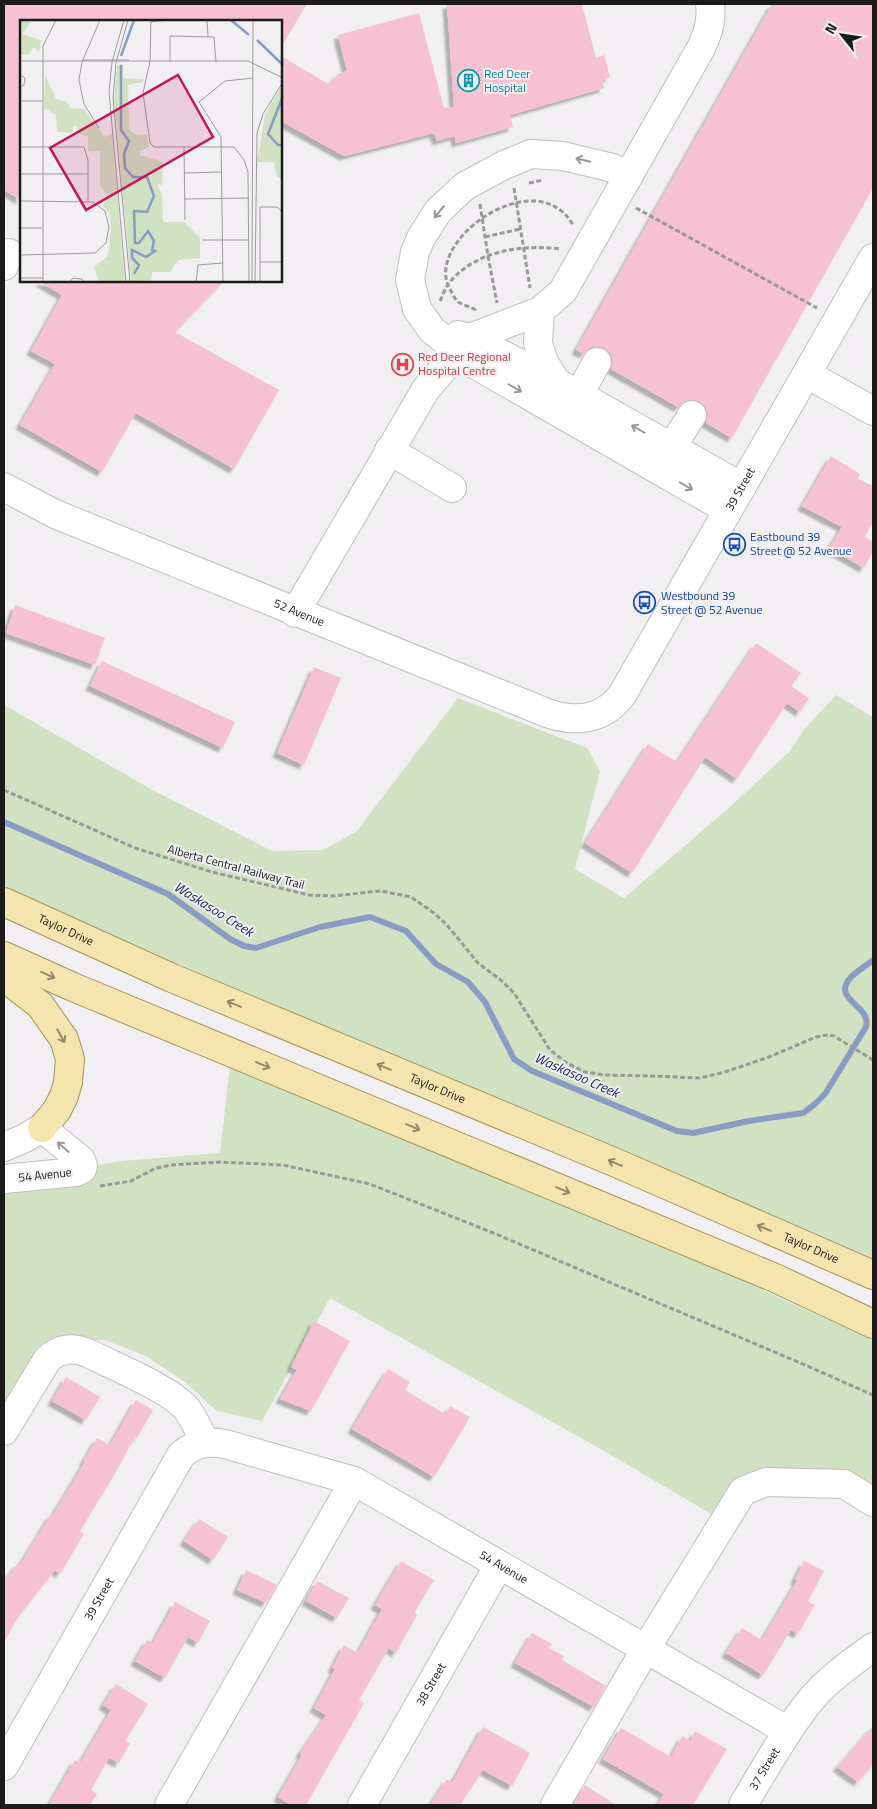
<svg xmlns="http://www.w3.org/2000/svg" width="877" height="1809" font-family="'Titillium Web',sans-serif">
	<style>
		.green { fill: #d0e2c2 }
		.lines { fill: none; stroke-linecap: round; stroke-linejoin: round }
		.stream { stroke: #899dc4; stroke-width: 6 }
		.building { fill: #f6c2d3; filter: url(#shadow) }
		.minor-casing { stroke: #c1bec1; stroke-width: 30 }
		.major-casing { stroke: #a49358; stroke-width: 30 }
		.path { stroke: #9a989a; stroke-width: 3; stroke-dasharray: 5 2.5; stroke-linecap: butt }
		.minor { stroke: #fff; stroke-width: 28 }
		.major { stroke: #f4e5ae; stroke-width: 28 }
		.oneway { stroke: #999899 }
		.oneway2 { stroke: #938a6c }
		.labels { text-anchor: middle; stroke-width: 4; stroke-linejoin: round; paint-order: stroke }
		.culture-label { font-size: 12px; fill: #0d838f; stroke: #f1eff1; text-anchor: start }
		.health-label { font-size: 12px; fill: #be3a42; stroke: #f1eff1; text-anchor: start }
		.street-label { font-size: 12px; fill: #1c1b1c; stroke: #f1eff1 }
		.transit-label { font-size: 12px; fill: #164399; stroke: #f1eff1; text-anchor: start }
		.water-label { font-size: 14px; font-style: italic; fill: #122657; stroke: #f1eff1 }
		.inset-river { fill: none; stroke: #899dc4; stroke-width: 2.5 }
		.inset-road { fill: none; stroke: #9c9a9c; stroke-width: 1 }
		.view { fill: #c2185b; fill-opacity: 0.15; stroke: #c2185b; stroke-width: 2.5 }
		.inset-edge { fill: none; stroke: #1c1b1c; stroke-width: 2.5 }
	</style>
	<defs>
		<filter id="shadow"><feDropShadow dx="-4.5" dy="4.5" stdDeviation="1" flood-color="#0004"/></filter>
	</defs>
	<rect width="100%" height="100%" fill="#f1eff1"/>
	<path class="green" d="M836,695L873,717V1266L560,1124L223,984L4,886V705L149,788L272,851L323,850L356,832L458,698L587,748L600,771L575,869L624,898L731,806L790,751L803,731Z
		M230,1065L692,1258L873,1340V1485L857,1477L751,1475L711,1514L606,1452L330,1298L262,1421L217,1411L185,1382L146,1356L105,1340H69L4,1415V1180L122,1161L220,1153Z"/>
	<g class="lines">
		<path class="stream" d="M4,822L168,894L230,939L244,946L256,948L320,927L370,917L406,931L436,964L468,982L485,1002L514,1059L532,1071L677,1131L693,1133L749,1121L803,1113L815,1104L825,1094L866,1027C872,1005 830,1000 851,977C857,971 866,966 873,960"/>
	</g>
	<path class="building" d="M4,4H307L281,47V21H21V200L4,190Z
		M447,4H582L596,58L604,55L610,77L602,80L604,88L510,115L513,127L456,143L455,136L437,141L434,133L344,156L281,121V56L330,85L338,74L347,71L338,35L419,13L444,108L454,107Z
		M772,4H873V188L732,438L706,423L708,415L706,408L700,402L693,399L685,401L678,407L611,369L613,362L611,354L604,348L597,346L589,348L584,354L576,350Z
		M39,281H224L175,332L279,390L234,469L136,413L102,472L20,425L55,364L31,351L62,295Z
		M831,456L860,474L858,479L873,486V521L865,537L873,541V551L864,568L829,548L842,527L802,506Z
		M15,605L105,638L95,665L6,633Z
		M756,643L801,673L791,686L809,698L800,712L787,703L737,779L705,757L632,873L585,843L648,744L677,762Z
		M102,661L235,722L223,748L90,686Z
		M314,667L341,678L304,765L277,753Z
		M314,1321L350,1341L311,1411L280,1399L297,1370L291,1367Z
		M388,1369L410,1382L405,1390L445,1414L450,1406L470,1417L434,1477L352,1429Z
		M66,1377L100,1397L86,1420L52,1401Z
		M136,1400L153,1410L137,1438L135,1437L113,1477L80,1531L84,1534L60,1574L55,1570L19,1616L4,1642V1581L18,1563L20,1565L51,1514L53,1515L85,1462L84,1461L97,1438L110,1445Z
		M199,1519L228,1537L213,1560L184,1541Z
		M401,1561L434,1580L414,1613L417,1615L396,1653L389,1648L359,1700L364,1703L306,1805H291L278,1797L302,1755L300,1753L326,1715L314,1708L335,1669L332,1668L344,1645L357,1653L361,1647L382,1609L375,1605Z
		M804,1561L824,1571L808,1601L815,1605L798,1634L791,1630L763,1675L726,1653L742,1628L762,1640L797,1581L795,1579Z
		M246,1570L277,1585L266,1603L237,1590Z
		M317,1581L349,1598L337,1618L306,1601Z
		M175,1602L210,1621L198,1643L188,1637L165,1678L135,1661L147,1640L153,1643Z
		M532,1633L552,1644L549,1648L564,1656L562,1660L606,1686L594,1707L515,1663Z
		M116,1684L148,1704L125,1741L130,1743L119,1763L109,1758L91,1790L97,1794L90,1805H49L75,1760L80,1763L111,1710L103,1705Z
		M873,1726V1765L858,1782L837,1767Z
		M483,1727L530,1753L512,1786L483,1770L460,1805H430L447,1779L452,1783Z
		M621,1728L671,1757L682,1736L690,1741L695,1731L727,1749L693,1805H657L664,1794L603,1759Z
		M585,1785L616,1805H573Z"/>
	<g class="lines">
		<defs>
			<g id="minor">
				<path d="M628,177L613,168L563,156L531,154L504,165L465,186L438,211L421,238L415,252L410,280L417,309L432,330L476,365L728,510"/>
				<path d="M4,266L9,253"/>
				<path d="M540,311L538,343L544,362L556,382"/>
				<path d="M458,335L470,338L556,382L742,487"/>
				<path d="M807,374L873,411"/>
				<path d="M570,410L597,362"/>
				<path d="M389,450L452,488"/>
				<path d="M661,464L692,415"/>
				<path id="s1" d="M4,487L55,514L547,713C576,723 603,720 622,695L873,258"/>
				<path d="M295,613L426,389L470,338L540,311L563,291L701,48C708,33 712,21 710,4"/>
				<path d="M4,1147L25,1138L42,1128L81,1160L83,1166L82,1169L76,1172L4,1179"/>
				<path d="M4,1431L47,1360C59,1348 73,1347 88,1353C113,1366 168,1388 186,1408C194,1418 199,1431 205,1442"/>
				<path id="s2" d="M4,1766L181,1455C195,1443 207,1441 225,1444L354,1481L788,1731"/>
				<path d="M169,1805L354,1481"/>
				<path id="s3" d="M362,1805L499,1565"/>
				<path d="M555,1805L645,1650L743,1491L766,1482L844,1484L873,1502"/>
				<path id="s4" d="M743,1805C764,1770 784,1734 809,1702C827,1680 851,1663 873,1647"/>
			</g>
			<g id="major">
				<path id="s5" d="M4,902L172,978L614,1162L873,1275"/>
				<path d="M4,956L73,987L775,1278L873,1324"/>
				<path d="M4,977L40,1005L64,1039L70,1059L68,1082L64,1096L57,1110L42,1128"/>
			</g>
		</defs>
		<use href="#minor" class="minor-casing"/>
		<use href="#major" class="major-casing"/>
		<path class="path" d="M529,183L543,180
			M514,188L530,288
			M480,204L488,256L497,303
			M636,208L817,308
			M485,237L520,229
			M440,301C443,295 445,288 449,283C475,251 521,244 560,249
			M476,310C470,307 463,305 458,302C455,299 452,293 450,289C422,242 536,160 573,225
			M4,790L135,848L212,872L309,895L332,896L381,891L411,897L434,913L447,925L478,963L502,981L514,993L550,1050L567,1063L585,1072L605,1075L652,1076L700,1078L725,1072L769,1057L816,1037L826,1035L834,1036L873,1060
			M100,1186L131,1181L156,1168L171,1165L220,1162L283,1165L370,1184L491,1232L798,1362L873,1395"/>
		<use href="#minor" class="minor"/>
		<use href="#major" class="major"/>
	</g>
	<defs><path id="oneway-shaft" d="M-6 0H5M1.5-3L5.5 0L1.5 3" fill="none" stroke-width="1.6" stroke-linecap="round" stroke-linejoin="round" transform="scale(1.25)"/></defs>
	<g class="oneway">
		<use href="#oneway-shaft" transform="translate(583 160) rotate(-166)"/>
		<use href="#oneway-shaft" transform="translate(439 212) rotate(130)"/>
		<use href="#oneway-shaft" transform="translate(515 388) rotate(30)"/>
		<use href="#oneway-shaft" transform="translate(638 429) rotate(-150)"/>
		<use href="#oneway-shaft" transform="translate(686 486) rotate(30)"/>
		<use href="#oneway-shaft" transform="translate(63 1147) rotate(-139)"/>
	</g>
	<g class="oneway2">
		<use href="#oneway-shaft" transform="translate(48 975) rotate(24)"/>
		<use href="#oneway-shaft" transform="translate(234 1004) rotate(-157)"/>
		<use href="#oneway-shaft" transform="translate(61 1036) rotate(61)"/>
		<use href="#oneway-shaft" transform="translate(263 1065) rotate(23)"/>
		<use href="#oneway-shaft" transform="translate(384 1067) rotate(-157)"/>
		<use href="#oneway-shaft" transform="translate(413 1127) rotate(23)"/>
		<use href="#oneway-shaft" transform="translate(615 1163) rotate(-157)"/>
		<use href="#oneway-shaft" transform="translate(563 1190) rotate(23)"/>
		<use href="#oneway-shaft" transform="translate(764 1228) rotate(-157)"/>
	</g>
	<defs>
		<symbol id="building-ring" viewBox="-11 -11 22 22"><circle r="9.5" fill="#f1eff1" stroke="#0f9aa8" stroke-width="1.5"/><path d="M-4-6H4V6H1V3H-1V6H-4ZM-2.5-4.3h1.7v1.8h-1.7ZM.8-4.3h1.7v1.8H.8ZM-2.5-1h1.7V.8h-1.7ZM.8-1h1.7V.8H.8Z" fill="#0f9aa8"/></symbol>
		<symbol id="hospital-ring" viewBox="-11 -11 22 22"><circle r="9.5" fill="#f1eff1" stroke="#e0444e" stroke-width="1.5"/><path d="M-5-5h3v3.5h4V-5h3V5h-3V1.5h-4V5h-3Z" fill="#e0444e"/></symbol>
		<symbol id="bus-ring" viewBox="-11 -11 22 22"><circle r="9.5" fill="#f1eff1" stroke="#1a4fb4" stroke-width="1.5"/><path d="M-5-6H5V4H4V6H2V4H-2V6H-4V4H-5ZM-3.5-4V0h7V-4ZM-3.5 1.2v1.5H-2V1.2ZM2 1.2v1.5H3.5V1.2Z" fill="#1a4fb4"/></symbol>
	</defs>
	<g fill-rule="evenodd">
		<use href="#building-ring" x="456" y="68" width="25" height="25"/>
		<use href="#hospital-ring" x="390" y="352" width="25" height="25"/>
		<use href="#bus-ring" x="722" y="532" width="25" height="25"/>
		<use href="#bus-ring" x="632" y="590" width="25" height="25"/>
	</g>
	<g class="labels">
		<g class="culture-label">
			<text x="484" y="78">Red Deer<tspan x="484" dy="14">Hospital</tspan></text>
		</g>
		<g class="health-label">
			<text x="418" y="361">Red Deer Regional<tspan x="418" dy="14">Hospital Centre</tspan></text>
		</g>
		<g class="street-label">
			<text dy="4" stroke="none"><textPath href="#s1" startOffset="909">39 Street</textPath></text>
			<text dy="4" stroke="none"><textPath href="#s1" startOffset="321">52 Avenue</textPath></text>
			<text transform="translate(236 867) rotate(15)" y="4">Alberta Central Railway Trail</text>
			<text dy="4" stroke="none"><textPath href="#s5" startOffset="68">Taylor Drive</textPath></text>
			<text dy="4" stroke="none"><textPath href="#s5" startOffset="472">Taylor Drive</textPath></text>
			<text transform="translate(45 1175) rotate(-6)" y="4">54 Avenue</text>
			<text dy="4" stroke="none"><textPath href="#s5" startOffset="878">Taylor Drive</textPath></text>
			<text dy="4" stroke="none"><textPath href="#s2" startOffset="712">54 Avenue</textPath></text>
			<text dy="4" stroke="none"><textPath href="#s2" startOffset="192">39 Street</textPath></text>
			<text dy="4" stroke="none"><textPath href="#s3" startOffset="139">38 Street</textPath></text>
			<text dy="4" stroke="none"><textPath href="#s4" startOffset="42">37 Street</textPath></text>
		</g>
		<g class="transit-label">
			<text x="750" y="541">Eastbound 39<tspan x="750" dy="14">Street @ 52 Avenue</tspan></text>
			<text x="661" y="600">Westbound 39<tspan x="661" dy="14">Street @ 52 Avenue</tspan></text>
		</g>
		<g class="water-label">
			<text transform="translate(214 909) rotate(32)" y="5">Waskasoo Creek</text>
			<text transform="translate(577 1075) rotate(24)" y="5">Waskasoo Creek</text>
		</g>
	</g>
	<g transform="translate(20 20)">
		<rect width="262" height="262" fill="#f1eff1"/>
		<path d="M0,0H12L2,14L21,20L19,32L14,27L8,35H0ZM103,44V58L124,59L123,62L108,65L109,109L114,114L127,115L129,127L120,131V135L143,142L142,165L137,164L142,175L143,202H164L180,218V238L158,240L150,252H132L131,262H111L94,79L97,46ZM25,55L36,79L47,82L50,88L64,89L85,117L92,114L105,262H79L74,247L88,236L91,209L90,195L83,185L88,175L80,166V131H68V117L58,113L57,106H53V113L37,112L36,95L24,88ZM262,65V158H257L254,142H237L245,95Z" fill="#d0e2c2"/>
		<path class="inset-river" d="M211,0L229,15M237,20L263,45M101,36L114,0M101,45V110L109,121L104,134L105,148L113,157H127L134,176L127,192L114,191L115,223H119L128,211L134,221L132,230L135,231L126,237L112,230V238L119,245L114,254M263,76L248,114L258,125H263"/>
		<path class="inset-road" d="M104,0L92,42L89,72L106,262M108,0L96,43L93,78L110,262M131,0L130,41L123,73L130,123L134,127H214L224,140L228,152L229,262M187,1L188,16M131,2L148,0M63,40H109M0,41H228L263,58M150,42V16L194,17L196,42M0,55L5,58L4,65L0,67M0,81H22M79,108L64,84L59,60L62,42L80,0M0,127H64L68,140V181M164,127L165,200M164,153L202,152M0,154H68M165,179L229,178M0,181L73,182L85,191L89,207L86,223L75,233L0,235M0,208H22M182,220H229M240,242H263M0,258H23M23,262V26L36,0M50,262L53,258L62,259L64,262M176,262L178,245L202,243M203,262L201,117L179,82L205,61L233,58M232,262L233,0M235,262L237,113L243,94L263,62M240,262V187H257L263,193"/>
		<path class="view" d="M158,55L193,117L66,190L30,128Z"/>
		<rect width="262" height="262" class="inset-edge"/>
	</g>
	<rect width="877" height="1809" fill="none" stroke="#1c1b1c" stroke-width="10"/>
	<g transform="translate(842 35) rotate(300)" stroke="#f1eff1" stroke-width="4" paint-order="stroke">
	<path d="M0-4L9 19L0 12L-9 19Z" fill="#1c1b1c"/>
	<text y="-8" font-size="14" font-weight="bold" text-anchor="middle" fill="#1c1b1c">N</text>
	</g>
</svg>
